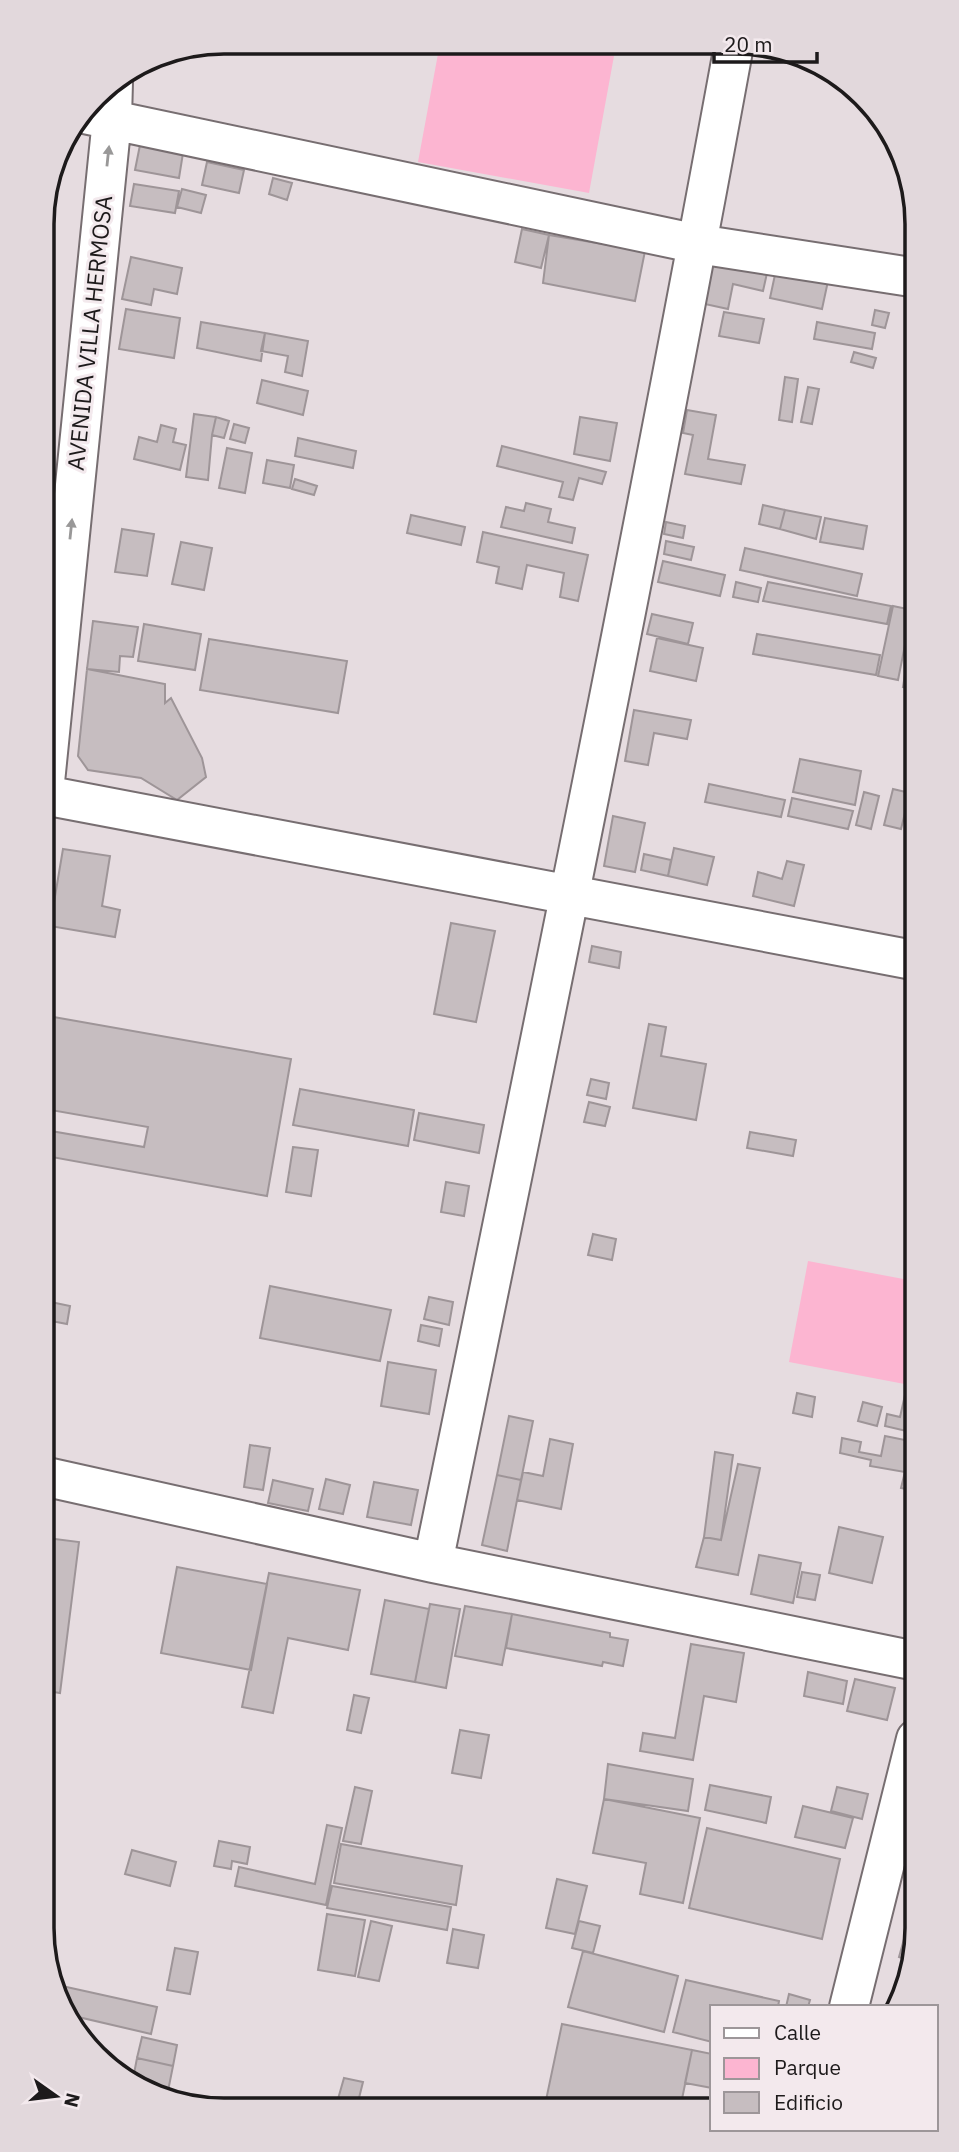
<svg xmlns="http://www.w3.org/2000/svg" width="959" height="2152" font-family="'IBM Plex Sans',sans-serif">
	<style>
		.green { fill: #fcb5d1 }
		.building { fill: #c6bdc0; stroke: #9e9598; stroke-width: 2 }
		.lines { fill: none; stroke-linecap: round; stroke-linejoin: round }
		.minor-casing { stroke: #776e71; stroke-width: 42 }
		.minor { stroke: #fff; stroke-width: 38 }
		.oneway { fill: #999898 }
		.labels { text-anchor: middle; stroke-width: 6; stroke-linejoin: round; paint-order: stroke }
		.street-label { font-size: 23px; fill: #1d1a1b; stroke: #f3e9ed }
		.rim { fill: none; stroke: #1d1a1b; stroke-width: 3.5 }
	</style>
	<rect width="100%" height="100%" fill="#e6dce0"/>
	<path class="green" d="M440,43L547,44L614,56L589,193L418,162Z
		M808,1261L914,1281L915,1386L789,1362Z"/>
	<path class="building" d="M140,145L183,153L179,178L135,170Z
		M207,162L244,170L239,193L202,185Z
		M273,178L292,183L287,200L269,194Z
		M134,184L179,191L175,213L130,206Z
		M182,189L206,195L201,213L177,207Z
		M522,229L549,235L541,268L515,262Z
		M549,235L645,251L635,301L543,283Z
		M131,257L182,268L177,294L154,289L151,305L122,299Z
		M713,263L767,273L763,291L733,284L728,309L705,304Z
		M776,270L828,281L822,309L770,298Z
		M126,309L180,318L174,358L119,349Z
		M875,310L889,313L885,328L872,325Z
		M724,312L764,319L759,343L719,336Z
		M201,322L265,333L261,361L197,348Z
		M817,322L875,333L872,349L814,339Z
		M265,333L308,341L302,376L285,372L288,356L261,351Z
		M854,352L876,358L873,368L851,362Z
		M785,377L798,379L792,422L779,420Z
		M262,380L308,391L303,415L257,403Z
		M808,387L819,389L812,424L801,422Z
		M687,410L716,415L708,459L745,465L741,484L685,474L693,435L683,433Z
		M194,414L216,417L212,435L208,480L186,477Z
		M216,417L229,421L224,438L212,435Z
		M580,417L617,423L610,461L574,454Z
		M234,424L249,428L245,443L230,439Z
		M161,425L176,429L173,442L186,445L180,470L134,459L139,437L157,442Z
		M298,438L356,451L353,468L295,456Z
		M502,446L606,472L602,484L579,478L573,500L559,497L563,482L497,466Z
		M227,448L252,453L245,493L219,488Z
		M267,460L294,465L290,488L263,483Z
		M295,479L317,486L314,495L292,489Z
		M526,503L551,509L548,522L575,528L572,543L501,527L506,507L524,511Z
		M763,505L785,510L780,529L759,524Z
		M785,510L821,517L816,539L780,529Z
		M411,515L465,527L461,545L407,533Z
		M825,518L867,526L863,549L820,542Z
		M666,522L685,526L683,538L664,534Z
		M122,529L154,534L147,576L115,572Z
		M483,532L588,555L578,601L560,597L564,573L527,565L522,589L496,583L499,567L477,562Z
		M666,541L694,547L691,560L664,554Z
		M181,542L212,548L204,590L172,584Z
		M745,548L862,574L857,596L740,570Z
		M663,561L725,575L720,596L658,582Z
		M736,582L761,588L758,602L733,597Z
		M768,582L891,606L887,624L763,601Z
		M893,606L912,610L898,680L878,676Z
		M652,614L693,623L688,644L647,634Z
		M93,621L138,627L133,657L120,656L119,672L87,669Z
		M144,624L201,634L195,670L138,661Z
		M757,634L880,655L876,675L753,654Z
		M657,638L703,648L696,681L650,671Z
		M209,639L347,661L338,713L200,690Z
		M906,668L912,669V688L903,687Z
		M87,669L165,684V703L171,698L202,758L206,777L177,800L141,778L88,770L78,756Z
		M634,710L691,720L687,739L654,733L648,765L625,761Z
		M800,759L861,771L855,805L793,792Z
		M709,784L785,800L781,817L705,802Z
		M893,789L910,793L901,829L884,825Z
		M864,792L879,796L871,829L856,825Z
		M792,798L853,811L848,829L788,816Z
		M613,816L645,823L635,872L604,866Z
		M674,848L714,857L707,885L668,876Z
		M63,849L110,856L102,906L120,910L115,937L50,926Z
		M644,854L671,860L668,876L641,870Z
		M787,861L804,865L794,906L753,896L758,872L782,879Z
		M451,923L495,931L476,1022L434,1014Z
		M592,946L621,952L619,968L589,962Z
		M48,1016L291,1059L267,1196L46,1156L45,1130L144,1147L148,1127L45,1109V1033Z
		M649,1024L666,1027L661,1056L706,1064L696,1120L633,1108Z
		M591,1079L609,1083L606,1099L587,1095Z
		M300,1089L414,1110L408,1146L293,1125Z
		M589,1102L610,1107L605,1126L584,1122Z
		M419,1113L484,1125L479,1153L414,1140Z
		M750,1132L796,1140L793,1156L747,1148Z
		M293,1147L318,1150L311,1196L286,1192Z
		M446,1182L469,1186L464,1216L441,1212Z
		M593,1234L616,1239L612,1260L588,1255Z
		M270,1286L391,1310L380,1361L260,1338Z
		M429,1297L453,1302L449,1325L424,1319Z
		M46,1301L70,1306L67,1324L46,1320Z
		M421,1325L442,1329L439,1346L418,1341Z
		M388,1362L436,1370L429,1414L381,1406Z
		M797,1393L815,1397L812,1417L793,1413Z
		M905,1395L915,1397V1433L885,1426L887,1414L900,1417Z
		M863,1402L882,1407L877,1426L858,1421Z
		M509,1416L533,1421L521,1480L497,1475Z
		M885,1436L915,1442V1491L901,1488L905,1472L870,1466L871,1460L840,1453L842,1438L861,1442L859,1452L881,1456Z
		M550,1439L573,1444L561,1509L517,1500L523,1472L543,1476Z
		M250,1445L270,1448L263,1490L244,1487Z
		M715,1452L733,1455L721,1540L704,1537Z
		M738,1464L760,1468L738,1575L696,1567L704,1537L721,1540Z
		M497,1475L521,1480L507,1551L482,1545Z
		M326,1479L350,1485L343,1514L319,1509Z
		M273,1480L313,1489L308,1511L268,1503Z
		M374,1482L418,1490L411,1525L367,1517Z
		M839,1527L883,1537L872,1583L829,1573Z
		M47,1538L79,1542L60,1693L47,1691Z
		M759,1555L801,1563L793,1603L751,1594Z
		M177,1567L267,1584L251,1670L161,1653Z
		M802,1572L820,1575L815,1600L797,1597Z
		M269,1573L360,1590L348,1650L288,1638L273,1713L242,1707Z
		M385,1600L429,1609L415,1682L371,1674Z
		M430,1604L460,1609L446,1688L415,1682Z
		M465,1606L512,1614L502,1665L455,1656Z
		M512,1614L610,1633V1637L628,1640L623,1666L603,1662L602,1666L506,1648Z
		M691,1644L744,1653L736,1702L704,1696L693,1760L640,1751L643,1733L675,1738Z
		M808,1672L847,1681L843,1704L804,1696Z
		M855,1679L895,1688L887,1720L847,1711Z
		M354,1695L369,1698L361,1733L347,1730Z
		M460,1730L489,1735L481,1778L452,1773Z
		M608,1764L693,1779L688,1811L604,1799Z
		M710,1785L771,1797L766,1823L705,1810Z
		M355,1787L372,1791L361,1844L343,1841Z
		M837,1787L868,1794L862,1819L831,1811Z
		M604,1799L700,1818L683,1903L640,1894L646,1863L593,1853Z
		M803,1806L853,1818L845,1848L795,1837Z
		M327,1825L342,1828L326,1905L235,1886L239,1867L315,1884Z
		M707,1828L840,1859L822,1939L689,1908Z
		M219,1841L250,1847L247,1864L232,1861L231,1869L214,1866Z
		M341,1844L462,1866L456,1905L334,1883Z
		M132,1850L176,1862L170,1886L125,1874Z
		M557,1879L587,1886L575,1934L546,1928Z
		M332,1886L451,1907L447,1930L327,1908Z
		M327,1914L365,1920L355,1976L318,1970Z
		M911,1914L916,1915L917,1940L909,1960L899,1957Z
		M371,1921L392,1926L379,1981L358,1977Z
		M579,1921L600,1926L593,1953L572,1948Z
		M453,1929L484,1935L478,1968L447,1963Z
		M175,1948L198,1952L190,1994L167,1990Z
		M583,1951L678,1976L664,2032L568,2007Z
		M686,1980L779,2001L778,2007H712V2042L673,2032Z
		M53,1984L157,2007L151,2034L74,2016Z
		M789,1994L810,2000L808,2007H786Z
		M562,2024L692,2050L681,2104L545,2105Z
		M142,2037L177,2045L173,2066L137,2058Z
		M692,2050L712,2054V2088L685,2083Z
		M137,2058L173,2066L167,2096L133,2079Z
		M344,2078L363,2082L357,2106H336Z"/>
	<g class="lines">
		<defs>
			<path id="minor" d="M84,114L698,244L911,277
				M44,792L112,119L113,82
				M44,795L913,960
				M47,1477L433,1563L916,1661
				M433,1563C537,1057 641,553 734,45
				M849,2007L916,1739"/>
		</defs>
		<use href="#minor" class="minor-casing"/>
		<use href="#minor" class="minor"/>
	</g>
	<defs><path id="oneway-solid" d="M-6-.8H1V-3.2L6.5 0L1 3.2V.8H-6Z" transform="scale(1.75)"/></defs>
	<g class="oneway">
		<use href="#oneway-solid" transform="translate(108 156) rotate(-84)"/>
		<use href="#oneway-solid" transform="translate(71 529) rotate(-84)"/>
	</g>
	<g class="labels">
		<g class="street-label">
			<text transform="translate(90 333) rotate(-84)" y="8">AVENIDA VILLA HERMOSA</text>
		</g>
	</g>
	<path d="M0 0H959V2152H0ZM224 54H735A170 170 0 0 1 905 224V1928A170 170 0 0 1 735 2098H224A170 170 0 0 1 54 1928V224A170 170 0 0 1 224 54Z" fill="#e2d8dc" fill-rule="evenodd"/>
	<path class="rim" d="M224 54H735A170 170 0 0 1 905 224V1928A170 170 0 0 1 735 2098H224A170 170 0 0 1 54 1928V224A170 170 0 0 1 224 54Z"/>
	<rect x="710" y="2005" width="228" height="126" fill="#f3e9ed" stroke="#9d9699" stroke-width="2"/>
	<rect x="724" y="2028" width="35" height="10" fill="#ffffff" stroke="#9d9699" stroke-width="2"/>
	<text x="774" y="2040" font-size="21" fill="#1d1a1b">Calle</text>
	<rect x="724" y="2058" width="35" height="21" fill="#fcb5d1" stroke="#9d9699" stroke-width="2"/>
	<text x="774" y="2075" font-size="21" fill="#1d1a1b">Parque</text>
	<rect x="724" y="2092" width="35" height="21" fill="#c6bdc0" stroke="#9d9699" stroke-width="2"/>
	<text x="774" y="2110" font-size="21" fill="#1d1a1b">Edificio</text>
	<g transform="translate(56 2096) rotate(104)" stroke="#f3e9ed" stroke-width="5" paint-order="stroke">
	<path d="M0-5L12 26L0 18L-12 26Z" fill="#1d1a1b"/>
	<text y="-10" font-size="19" font-weight="bold" text-anchor="middle" fill="#1d1a1b">N</text>
	</g>
	<path d="M714 52v10h103v-10" fill="none" stroke="#1d1a1b" stroke-width="3.5"/>
	<text x="724" y="52" font-size="21" fill="#1d1a1b" stroke="#f3e9ed" stroke-width="5" paint-order="stroke">20 m</text>
</svg>
